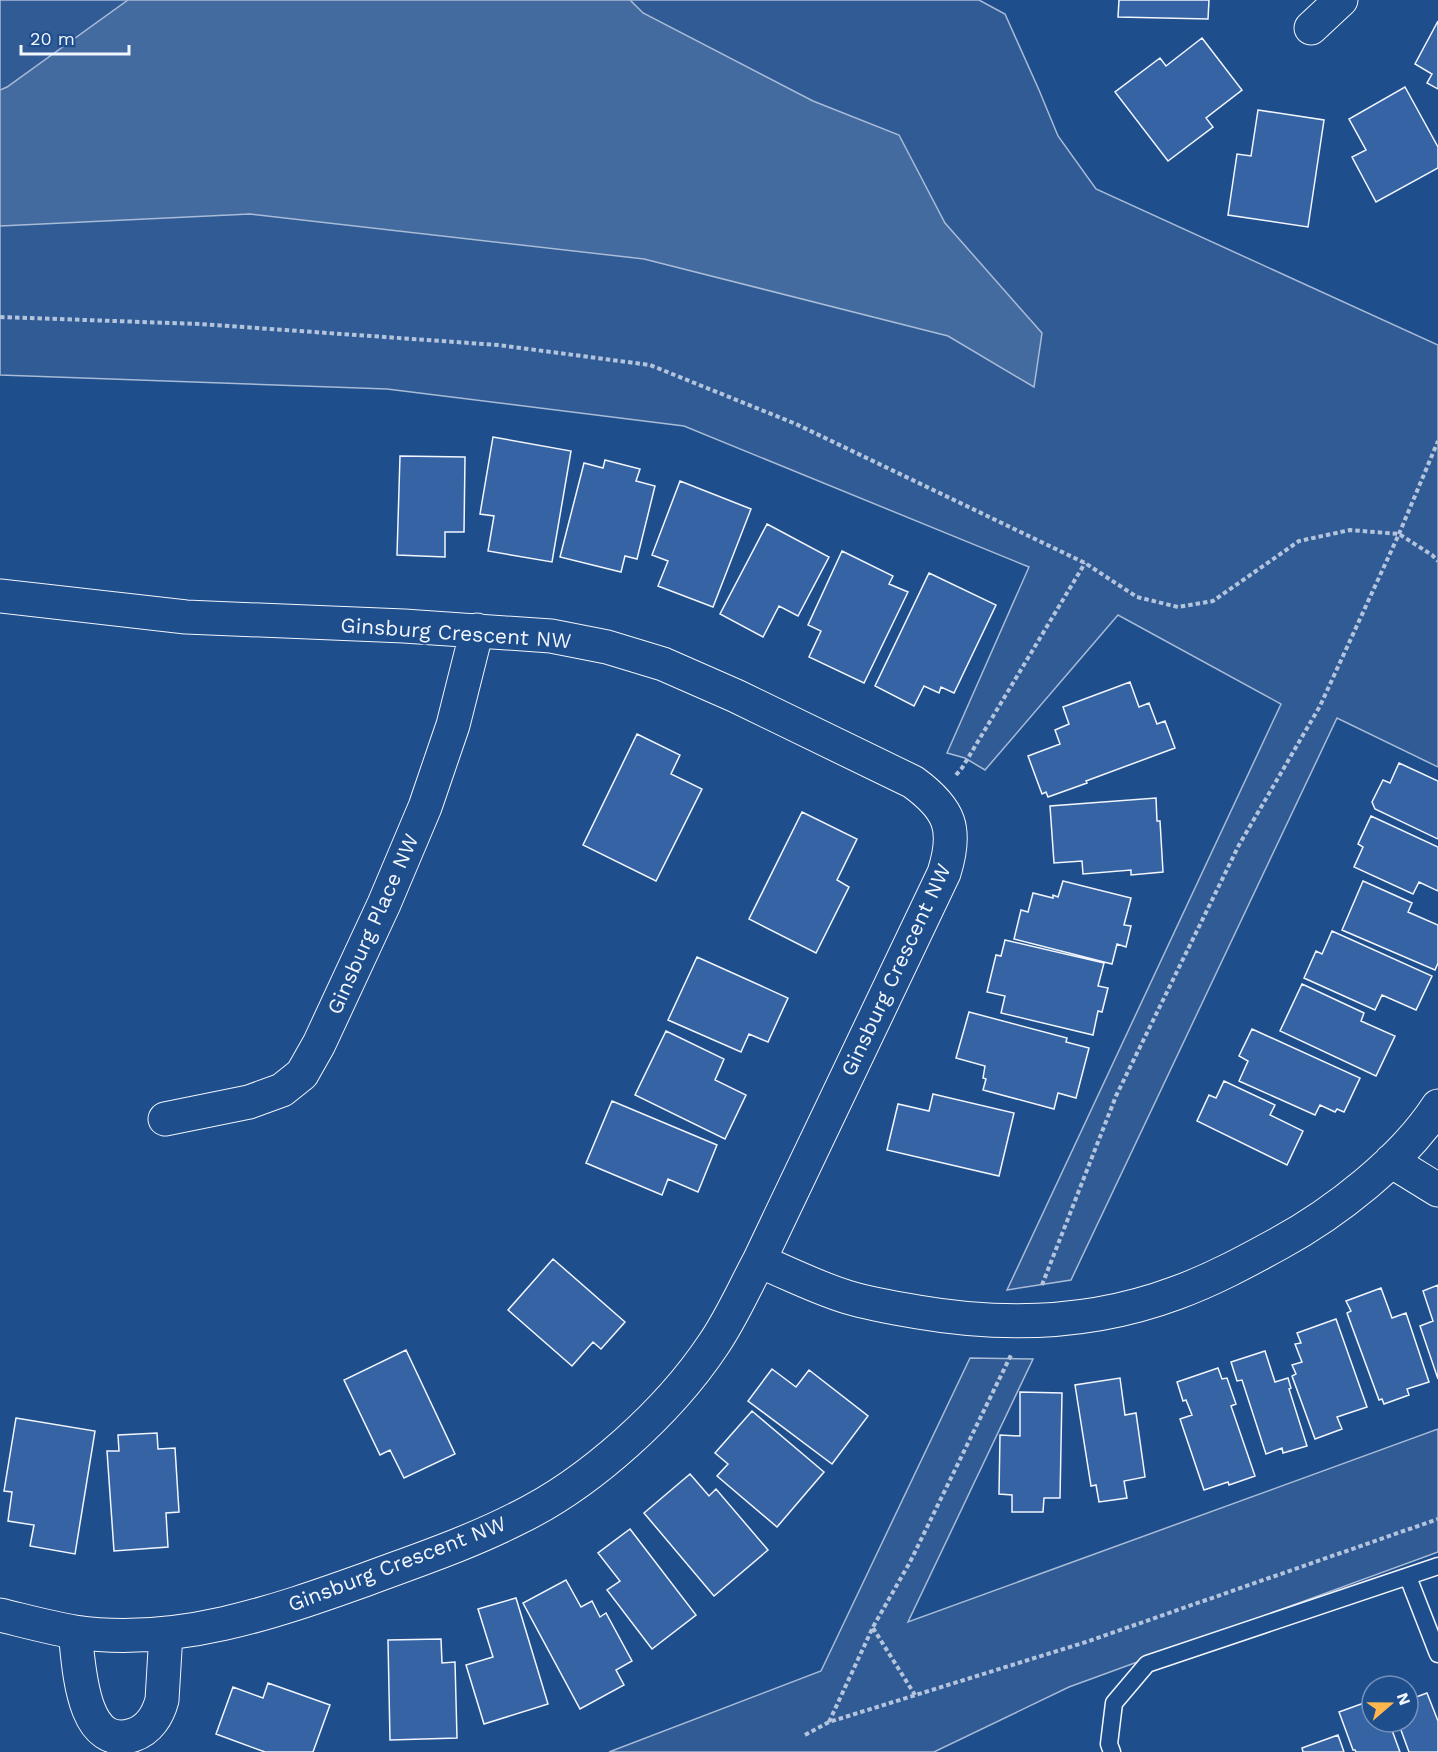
<svg xmlns="http://www.w3.org/2000/svg" width="1438" height="1752" font-family="'Work Sans',sans-serif">
	<style>
		.built { fill: #305b95; stroke: #a8bbd7; stroke-width: 1.5 }
		.water { fill: #446ba0; stroke: #a8bbd7; stroke-width: 1.5 }
		.building { fill: #3563a3; stroke: #f2f6ff; stroke-width: 1.5 }
		.lines { fill: none; stroke-linecap: round; stroke-linejoin: round }
		.service-casing { stroke: #f2f6ff; stroke-width: 19 }
		.minor-casing { stroke: #f2f6ff; stroke-width: 35 }
		.path { stroke: #b3c4dc; stroke-width: 4; stroke-dasharray: 4.5 3; stroke-linecap: butt }
		.service { stroke: #1f4e8c; stroke-width: 16 }
		.minor { stroke: #1f4e8c; stroke-width: 33 }
		.labels { text-anchor: middle; stroke-width: 4.5; stroke-linejoin: round; paint-order: stroke }
		.street-label { font-size: 21px; fill: #f2f6ff; stroke: #1f4e8c }
	</style>
	<rect width="100%" height="100%" fill="#1f4e8c"/>
	<path class="built" d="M0,0H979L1005,14L1039,90L1058,136L1096,189L1438,345V767L1337,718L1071,1280L1007,1290L1281,704L1118,615L985,770L965,758L947,753L1029,567L684,426L387,389L0,375Z
		M970,1358L1033,1359L908,1622L1438,1429V1552L1069,1687L934,1752H609L821,1671Z"/>
	<path class="water" d="M128,0H630L643,13L813,101L899,135L945,223L1042,333L1034,387L948,336L644,259L250,214L0,226V90L7,87Z"/>
	<path class="building" d="M1119,0H1209L1208,19L1118,17Z
		M1438,21V89L1427,83L1432,74L1415,64Z
		M1202,38L1242,90L1206,118L1213,127L1168,161L1115,92L1160,58L1166,66Z
		M1405,87L1438,147V168L1376,202L1352,157L1366,150L1349,119Z
		M1258,110L1324,120L1308,227L1228,215L1237,154L1251,156Z
		M493,437L571,451L552,562L488,551L494,516L480,514Z
		M400,456L465,457L464,532H445V557L397,555Z
		M605,460L640,469L636,481L655,486L637,559L625,556L621,572L560,557L584,463L603,468Z
		M680,481L751,509L713,607L658,586L668,561L652,555Z
		M767,524L829,557L798,616L779,606L763,637L720,614Z
		M842,551L893,576L889,584L908,592L864,683L809,657L821,631L808,625Z
		M929,573L996,605L954,693L941,687L939,693L924,686L914,706L875,686Z
		M1130,682L1139,707L1149,703L1157,724L1165,721L1175,748L1086,781L1087,783L1048,797L1046,792L1042,794L1028,756L1060,744L1055,730L1069,724L1063,707Z
		M637,734L680,755L671,774L702,789L656,881L583,845Z
		M1399,763L1438,781V839L1375,809L1372,802L1383,780L1390,783Z
		M1156,798L1157,821H1160L1163,872L1131,875V870L1083,874L1082,861L1054,863L1050,806Z
		M802,812L857,839L837,880L849,887L816,953L749,919Z
		M1371,816L1438,847V891L1419,882L1413,894L1354,867L1363,847L1358,844Z
		M1063,881L1131,898L1124,925L1131,926L1126,947L1117,944L1112,964L1014,939L1021,910L1028,912L1033,893L1053,898V895L1058,897Z
		M1363,881L1412,903L1408,912L1438,925V963L1435,970L1342,930Z
		M1332,931L1432,976L1416,1010L1382,995L1375,1010L1304,978L1316,951L1322,954Z
		M1005,940L1104,963L1098,986L1108,988L1102,1012L1098,1011L1093,1035L1001,1013L1005,996L987,992L996,955L1001,956Z
		M697,957L788,998L768,1042L749,1034L741,1052L668,1020Z
		M1302,984L1364,1013L1361,1021L1395,1036L1376,1076L1280,1031Z
		M969,1012L1067,1038L1066,1042L1089,1048L1076,1098L1058,1093L1054,1109L983,1090L986,1079L983,1078L985,1066L956,1058Z
		M1252,1029L1360,1078L1344,1112L1337,1109L1335,1112L1320,1105L1315,1115L1239,1081L1248,1061L1239,1056Z
		M666,1031L724,1059L715,1080L746,1095L725,1139L635,1095Z
		M1224,1081L1275,1105L1270,1115L1303,1131L1287,1165L1197,1121L1209,1095L1216,1098Z
		M933,1094L1014,1113L999,1176L887,1150L898,1104L929,1111Z
		M612,1101L717,1145L698,1192L668,1179L662,1195L586,1163Z
		M553,1259L625,1322L601,1349L593,1342L572,1366L508,1310Z
		M1438,1285V1379L1420,1326L1433,1321L1423,1291Z
		M1381,1288L1392,1318L1406,1313L1429,1382L1407,1389L1409,1395L1384,1404L1382,1399L1379,1400L1347,1313L1351,1311L1346,1301Z
		M1336,1319L1367,1407L1337,1417L1342,1429L1315,1439L1292,1376L1296,1374L1292,1365L1302,1362L1295,1344L1301,1343L1297,1333Z
		M406,1350L455,1454L404,1478L390,1450L380,1455L344,1380Z
		M1265,1351L1275,1382L1288,1378L1291,1388L1289,1389L1307,1446L1283,1453L1282,1448L1266,1454L1242,1380L1237,1381L1231,1362Z
		M1218,1368L1222,1379L1227,1378L1236,1404L1231,1406L1255,1476L1229,1485L1228,1482L1204,1490L1180,1419L1192,1415L1186,1400L1183,1401L1177,1382Z
		M772,1369L796,1387L809,1370L868,1416L832,1464L748,1401Z
		M1120,1378L1125,1415L1136,1413L1145,1477L1124,1481L1127,1498L1099,1502L1096,1485L1091,1486L1075,1385Z
		M1020,1392L1062,1393L1060,1498H1044L1043,1512H1012V1495L999,1494L1000,1435L1020,1436Z
		M752,1411L824,1472L777,1527L717,1476L728,1464L715,1453Z
		M16,1418L95,1431L75,1554L30,1546L34,1525L8,1521L12,1492L4,1491Z
		M157,1433L158,1449L175,1448L179,1512L166,1513L168,1547L114,1551L107,1451H119L118,1435Z
		M690,1474L709,1496L716,1489L768,1550L714,1596L644,1513Z
		M630,1529L696,1615L652,1649L607,1590L620,1581L598,1553Z
		M566,1580L581,1607L592,1601L600,1617L606,1613L632,1661L616,1670L624,1685L580,1709L523,1603Z
		M516,1598L548,1704L484,1724L466,1665L493,1657L478,1609Z
		M441,1639L442,1663L455,1662L457,1738L390,1740L388,1640Z
		M268,1683L330,1705L313,1752H265L216,1734L233,1687L263,1698Z
		M1427,1693L1438,1721V1752H1409L1398,1722H1408V1700Z
		M1372,1700V1722H1389L1400,1752H1356L1355,1750H1353L1339,1712Z
		M1338,1735L1344,1752H1303L1302,1748Z"/>
	<g class="lines">
		<defs>
			<path id="service" d="M1408,1577L1438,1654
				M1112,1752L1109,1744L1114,1703L1147,1664L1438,1566"/>
			<path id="minor" d="M1311,28L1341,0
				M0,596L186,617L404,626L551,636L607,647L663,664L736,696L913,782C950,809 958,829 944,873L759,1261C744,1289 731,1319 713,1345C669,1411 590,1483 518,1518C469,1543 418,1560 367,1579C275,1612 175,1647 75,1632C50,1628 25,1621 0,1615
				M165,1119L249,1102L282,1090L302,1074L319,1044L384,904L425,807L453,725L477,630
				M1391,1161L1438,1190
				M759,1261C788,1273 817,1288 847,1297C870,1304 894,1308 918,1312C1005,1327 1093,1324 1176,1293C1212,1280 1245,1262 1278,1244C1335,1213 1403,1160 1438,1106
				M75,1632C79,1664 81,1752 133,1735C149,1730 158,1715 162,1700L166,1633"/>
		</defs>
		<use href="#service" class="service-casing"/>
		<use href="#minor" class="minor-casing"/>
		<path class="path" d="M0,317L200,324L498,345L650,365L796,424L1085,563L1137,597L1178,607L1213,601L1299,541L1350,530L1399,534L1432,555L1438,561
			M956,775L962,768L1085,563
			M1042,1285L1116,1096L1239,845L1320,706L1399,534L1438,441
			M873,1628L915,1695
			M829,1722L873,1627L910,1562L1011,1355
			M805,1735L829,1722L1086,1642L1438,1519"/>
		<use href="#service" class="service"/>
		<use href="#minor" class="minor"/>
	</g>
	<g class="labels">
		<g class="street-label">
			<text transform="translate(456 633) rotate(4)" y="7">Ginsburg Crescent NW</text>
			<text transform="translate(373 924) rotate(-66)" y="7">Ginsburg Place NW</text>
			<text transform="translate(896 970) rotate(-65)" y="7">Ginsburg Crescent NW</text>
			<text transform="translate(397 1564) rotate(-21)" y="7">Ginsburg Crescent NW</text>
		</g>
	</g>
	<g transform="translate(1390 1704) rotate(70)"><circle r="28" fill="#1f4e8c" stroke="#7391ba" stroke-width="1.5"/>
	<path d="M0-4.5L10 22L0 15L-10 22Z" fill="#ffb74d"/>
	<text y="-9" font-size="16" font-weight="bold" text-anchor="middle" fill="#f2f6ff">N</text>
	</g>
	<path d="M21 45v9h108v-9" fill="none" stroke="#f2f6ff" stroke-width="3"/>
	<text x="30" y="45" font-size="18" fill="#f2f6ff" stroke="#1f4e8c" stroke-width="4.5" paint-order="stroke">20 m</text>
</svg>
